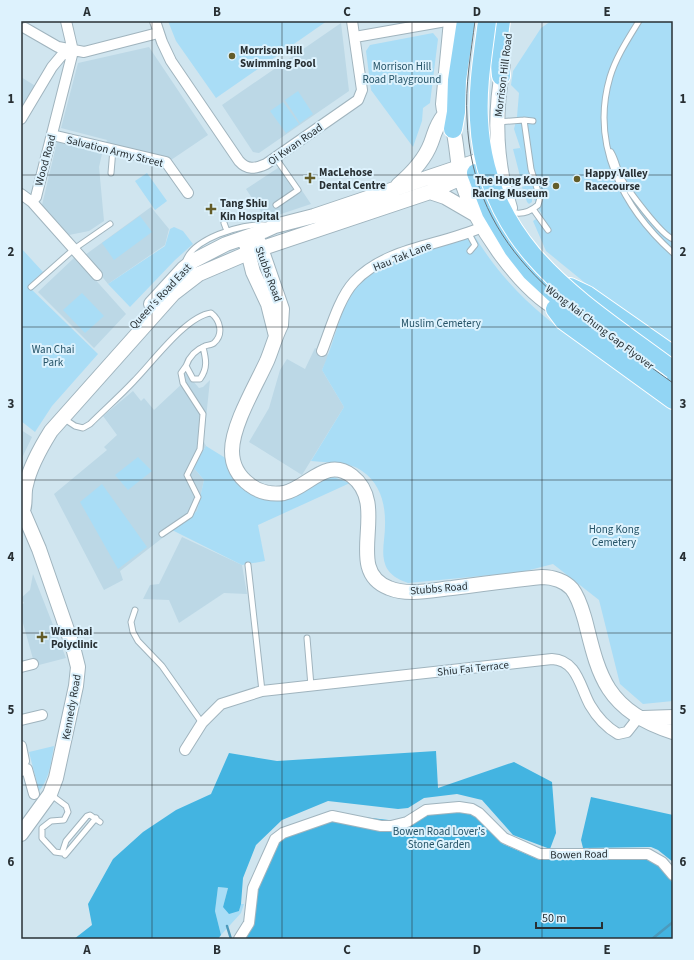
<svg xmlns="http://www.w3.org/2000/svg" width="694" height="960" font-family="'Source Sans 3',sans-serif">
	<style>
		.built { fill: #bcd8e6 }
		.green { fill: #a9ddf6 }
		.forest { fill: #43b4e1 }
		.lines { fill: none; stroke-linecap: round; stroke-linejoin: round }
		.stream { stroke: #4c9abc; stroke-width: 2.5 }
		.lane-casing { stroke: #a0b4be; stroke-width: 7 }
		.street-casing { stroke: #a0b4be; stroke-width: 12 }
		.secondary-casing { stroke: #a0b4be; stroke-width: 16 }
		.highway-casing { stroke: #fff; stroke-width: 20 }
		.lane { stroke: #fff; stroke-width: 5 }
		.street { stroke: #fff; stroke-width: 10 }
		.secondary { stroke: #fff; stroke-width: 14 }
		.highway { stroke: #92d5f4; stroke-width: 18 }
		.tram { stroke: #68747b; stroke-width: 1 }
		.highway-bridge-casing { stroke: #fff; stroke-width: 20; stroke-linecap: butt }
		.highway-bridge { stroke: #92d5f4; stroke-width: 18 }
		.grid { fill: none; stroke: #283034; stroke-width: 1; stroke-opacity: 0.55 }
		.poi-dot { fill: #635c28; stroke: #ddf2fd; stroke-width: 1.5 }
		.labels { text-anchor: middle; stroke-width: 4; stroke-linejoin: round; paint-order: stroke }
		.poi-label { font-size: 11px; font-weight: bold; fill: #283034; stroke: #ddf2fd; text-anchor: start }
		.park-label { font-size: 11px; fill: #255367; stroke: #ddf2fd }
		.street-label { font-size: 11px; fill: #283034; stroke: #ddf2fd }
		.neatline { fill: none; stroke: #283034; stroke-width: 1.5 }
		.grid-label { font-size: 13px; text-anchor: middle; font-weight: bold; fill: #283034 }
	</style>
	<rect width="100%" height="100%" fill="#d0e5ef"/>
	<path class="built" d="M341,23L349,91L259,153L253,152L222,105Z
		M149,47L208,135L171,160L106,143L107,140L61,128L78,63Z
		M21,77L37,87L21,110Z
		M57,142L102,154L99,167L104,221L89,231L69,235L42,205Z
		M284,164L311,204L266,219L246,189Z
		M151,207L169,229L165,245L108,284L85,255Z
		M75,257L126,314L94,348L38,292Z
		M315,348L329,355L322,370L344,407L302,475L249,442L269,408L280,370L287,359L305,369Z
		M186,373L199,388L203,387L210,380L205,428L202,438L206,446L193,467L204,480L197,511L120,571L123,580L104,590L54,494L107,450L104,447L117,435L103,416L133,391L141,401L144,398L154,410L185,381L183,375Z
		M21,430L32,437L21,460Z
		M182,537L242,565L247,594L224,593L179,623L169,600L143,599L150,585L159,584Z
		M33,574L66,658L35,666L21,616V605L24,603L21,598L30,590Z"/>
	<path class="green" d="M168,21H327L216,98L176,41Z
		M551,21H673V343L584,282L546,251L533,221L542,215L532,195V202L529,204L527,202L522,187L529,185L527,175L520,176L513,149L520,148L522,153L514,129L517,117L519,93L511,85L513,71L541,28Z
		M433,33L438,39L430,103L423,108L422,121L413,147L371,90L366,51L370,45Z
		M298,91L313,114L300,123L285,100Z
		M283,102L299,124L286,133L270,111Z
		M147,173L167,201L155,210L135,181Z
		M140,216L152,232L114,260L102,243Z
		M174,227L183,231L193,244L175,260L130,307L108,284L165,246L170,229Z
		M474,235C522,315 596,355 673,403V701L643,704L620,684L599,600L553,564L522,572L408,583C400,580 393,577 388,570C382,561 383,549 384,540C387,514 385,487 362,471C349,461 326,463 311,461L344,407L322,370C334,344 341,306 356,285C375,259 443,244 474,235Z
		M21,248L43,272L28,286L98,354L52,406L35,432L21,421Z
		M82,293L104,316L85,333L63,310Z
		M206,446L227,459L256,494L333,477L350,483L258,525L265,561L242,565L172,530L197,511L204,480L193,467Z
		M138,457L152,471L128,490L115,475Z
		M102,484L147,547L118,569L80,502Z
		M54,746C51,762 50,778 39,791L29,752Z
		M218,887L228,888L223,907L239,911L241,904H244L241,913L221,935L215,911Z"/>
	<path class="forest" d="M436,751L438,788L514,762L552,782L556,833L550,849L513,835L482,800L457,794L424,798L408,808L398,809L328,801L282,820L256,845L243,878L241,904L239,911L229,914L223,907L228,888L218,887L215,911L221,935L218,939H74L92,925L88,904L113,859L143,832L176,810L211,794L229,753L277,761Z
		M591,797L673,815V862L658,850L651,847L583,848L581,840Z
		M427,810L473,811L503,844L540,860L641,858C653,859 671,873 673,886C676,901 673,923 673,939H233L248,921L266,851L288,829L329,813L397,821Z"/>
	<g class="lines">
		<path class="stream" d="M227,926L231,939
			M652,939L673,922"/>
		<defs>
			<path id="lane" d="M639,21C628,39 616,57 610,77C590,145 623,208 673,253
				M524,120L533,121
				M498,122L524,120L531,169L540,198L538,205C530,212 521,215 511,212
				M611,152C616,160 617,169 621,178C628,190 661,235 673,239
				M275,157L298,190L276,205
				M111,173L113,149
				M533,209L548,230
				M224,223L227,231
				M468,232L475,245L470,251
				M185,263C191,239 242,223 265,225
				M31,287L74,249L110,224
				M63,418L75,426L83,428L90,424C104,410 120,396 134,381C152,363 186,316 211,313C220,320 224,334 214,343C212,345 207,345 205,346C195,350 189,357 186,366L193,379H200C208,368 206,359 203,347
				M162,534L190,515L198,497L187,475L200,449L203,414L183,383L181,373L186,366
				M248,565L262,691
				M135,610L131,622L133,632L138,641L162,666L202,723
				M307,638L311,686
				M50,794L66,806L68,812L64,820L51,821L42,828V838L55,852L62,853L66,841L87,816L90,815L100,822
				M65,855L96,818"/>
			<path id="street" d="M155,21L162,42L171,61L239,161C247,170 255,169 266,164L358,100L362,90L352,21
				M25,28L58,47L84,52L158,33
				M355,37L446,21
				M21,119L52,67L62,55L73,51
				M52,135L166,162L188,193
				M21,194L32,202L97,275
				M32,202L36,197L71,59L73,51L66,21
				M322,351C330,331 339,298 354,282C386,247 441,246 482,227
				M21,667L33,664
				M21,720L42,715
				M21,746L24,761
				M185,750L202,723L221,704L262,691L552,659C577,660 580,687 590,705C597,717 606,727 618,734L627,732L638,718
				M21,771L27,769L34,794
				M239,939L249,923L253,888L275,839L283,833L332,816L381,826H391L407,822L426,810L459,807L472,809L479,813L504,838L540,854H648L662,862L673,875"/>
			<path id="secondary" d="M451,21L443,104C444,117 449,119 453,129C457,143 457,163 461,178C472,222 523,295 565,313
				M503,67C494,114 495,161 510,208
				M398,185C411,174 425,159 431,143C436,130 435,127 444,115
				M430,192L445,197L476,215
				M256,234L282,309L281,325C275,337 272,349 267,361C256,385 232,425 232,451C232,465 239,477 250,485C259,492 272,495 284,493C308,488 326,456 352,476C391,506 342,570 389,588C408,596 432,590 452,588C482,584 512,580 542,577C553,577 565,581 572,589C579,598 582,610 585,620C591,643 596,669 609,689C624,712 647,724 673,732
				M246,244L253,272L268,304L276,336
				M151,304L184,268L193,261L226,244L264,231L275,226L314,216L498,154
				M21,507L39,549L73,647L78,667L76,686L56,778L50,794L21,834
				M21,515C27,506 23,494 26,485C30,466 41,447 51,431L173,294L199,274L248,253L430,192L461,178L481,162
				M643,718L673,717"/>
			<path id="highway" d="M501,76L498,43L501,21
				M453,129L456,112L457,80L466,21
				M476,173L491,212L513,249L531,272L560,299L673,381
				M570,287L587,295L673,355
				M555,309L564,321L673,400"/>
		</defs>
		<use href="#lane" class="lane-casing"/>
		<use href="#street" class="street-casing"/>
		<use href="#secondary" class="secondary-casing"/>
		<use href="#highway" class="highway-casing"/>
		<use href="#lane" class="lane"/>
		<use href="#street" class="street"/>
		<use href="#secondary" class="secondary"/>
		<use href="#highway" class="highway"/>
		<path class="tram" d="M475,21C471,53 465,85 467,118C472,256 574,311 673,383"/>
		<defs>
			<path id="highway-bridge" d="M487,21C483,54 477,87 479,120C485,248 582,302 673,370"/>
		</defs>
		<use href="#highway-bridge" class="highway-bridge-casing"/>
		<use href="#highway-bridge" class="highway-bridge"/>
	</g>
	<path class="grid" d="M152,21V939M282,21V939M412,21V939M542,21V939M21,175H673M21,327H673M21,480H673M21,633H673M21,785H673"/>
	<g class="poi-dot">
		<circle cx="232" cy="56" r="4"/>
		<path d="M308 172h4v4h4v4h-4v4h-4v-4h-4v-4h4z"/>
		<circle cx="577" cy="179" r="4"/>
		<circle cx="556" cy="186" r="4"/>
		<path d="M209 203h4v4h4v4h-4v4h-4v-4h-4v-4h4z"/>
		<path d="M40 631h4v4h4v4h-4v4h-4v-4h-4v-4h4z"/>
	</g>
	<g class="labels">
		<g class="poi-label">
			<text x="240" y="54">Morrison Hill<tspan x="240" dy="13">Swimming Pool</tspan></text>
			<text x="319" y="176">MacLehose<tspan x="319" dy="13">Dental Centre</tspan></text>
			<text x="585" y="177">Happy Valley<tspan x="585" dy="13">Racecourse</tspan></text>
			<text x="548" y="184" text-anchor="end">The Hong Kong<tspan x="548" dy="13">Racing Museum</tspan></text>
			<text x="220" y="207">Tang Shiu<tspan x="220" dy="13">Kin Hospital</tspan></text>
			<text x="51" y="635">Wanchai<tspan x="51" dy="13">Polyclinic</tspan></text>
		</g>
		<g class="park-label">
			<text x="402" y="70">Morrison Hill<tspan x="402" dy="13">Road Playground</tspan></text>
			<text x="441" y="327">Muslim Cemetery</text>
			<text x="53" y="353">Wan Chai<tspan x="53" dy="13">Park</tspan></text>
			<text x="614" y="533">Hong Kong<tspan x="614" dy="13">Cemetery</tspan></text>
			<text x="439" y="835">Bowen Road Lover's<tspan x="439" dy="13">Stone Garden</tspan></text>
		</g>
		<g class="street-label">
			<text transform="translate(503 75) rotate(-83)" y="4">Morrison Hill Road</text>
			<text transform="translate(295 144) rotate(-35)" y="4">Oi Kwan Road</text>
			<text transform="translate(115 151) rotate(14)" y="4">Salvation Army Street</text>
			<text transform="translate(45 160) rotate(-75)" y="4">Wood Road</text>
			<text transform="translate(402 256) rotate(-22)" y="4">Hau Tak Lane</text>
			<text transform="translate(269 274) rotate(70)" y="4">Stubbs Road</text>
			<text transform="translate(160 296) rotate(-47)" y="4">Queen's Road East</text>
			<text transform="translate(600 327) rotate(37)" y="4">Wong Nai Chung Gap Flyover</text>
			<text transform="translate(439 588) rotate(-5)" y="4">Stubbs Road</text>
			<text transform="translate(473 668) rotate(-6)" y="4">Shiu Fai Terrace</text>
			<text transform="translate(71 707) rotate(-80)" y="4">Kennedy Road</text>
			<text transform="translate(579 854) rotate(-1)" y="4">Bowen Road</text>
		</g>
	</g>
	<rect width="694" height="960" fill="none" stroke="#ddf2fd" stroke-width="44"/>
	<path d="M536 922v6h66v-6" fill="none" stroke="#283034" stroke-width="2"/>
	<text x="542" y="922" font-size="12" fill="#283034" stroke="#ddf2fd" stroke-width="3" paint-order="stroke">50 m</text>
	<rect x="22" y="22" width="650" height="916" class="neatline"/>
	<g class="grid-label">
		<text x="87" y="16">A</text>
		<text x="217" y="16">B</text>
		<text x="347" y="16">C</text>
		<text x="477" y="16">D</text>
		<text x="607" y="16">E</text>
		<text x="11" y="103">1</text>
		<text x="683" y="103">1</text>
		<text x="11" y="256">2</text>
		<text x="683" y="256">2</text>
		<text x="11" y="408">3</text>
		<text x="683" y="408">3</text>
		<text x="11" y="561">4</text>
		<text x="683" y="561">4</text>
		<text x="11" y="714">5</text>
		<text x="683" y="714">5</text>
		<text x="11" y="866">6</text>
		<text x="683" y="866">6</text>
		<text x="87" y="954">A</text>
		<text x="217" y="954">B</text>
		<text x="347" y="954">C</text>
		<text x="477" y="954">D</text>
		<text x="607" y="954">E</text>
	</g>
</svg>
